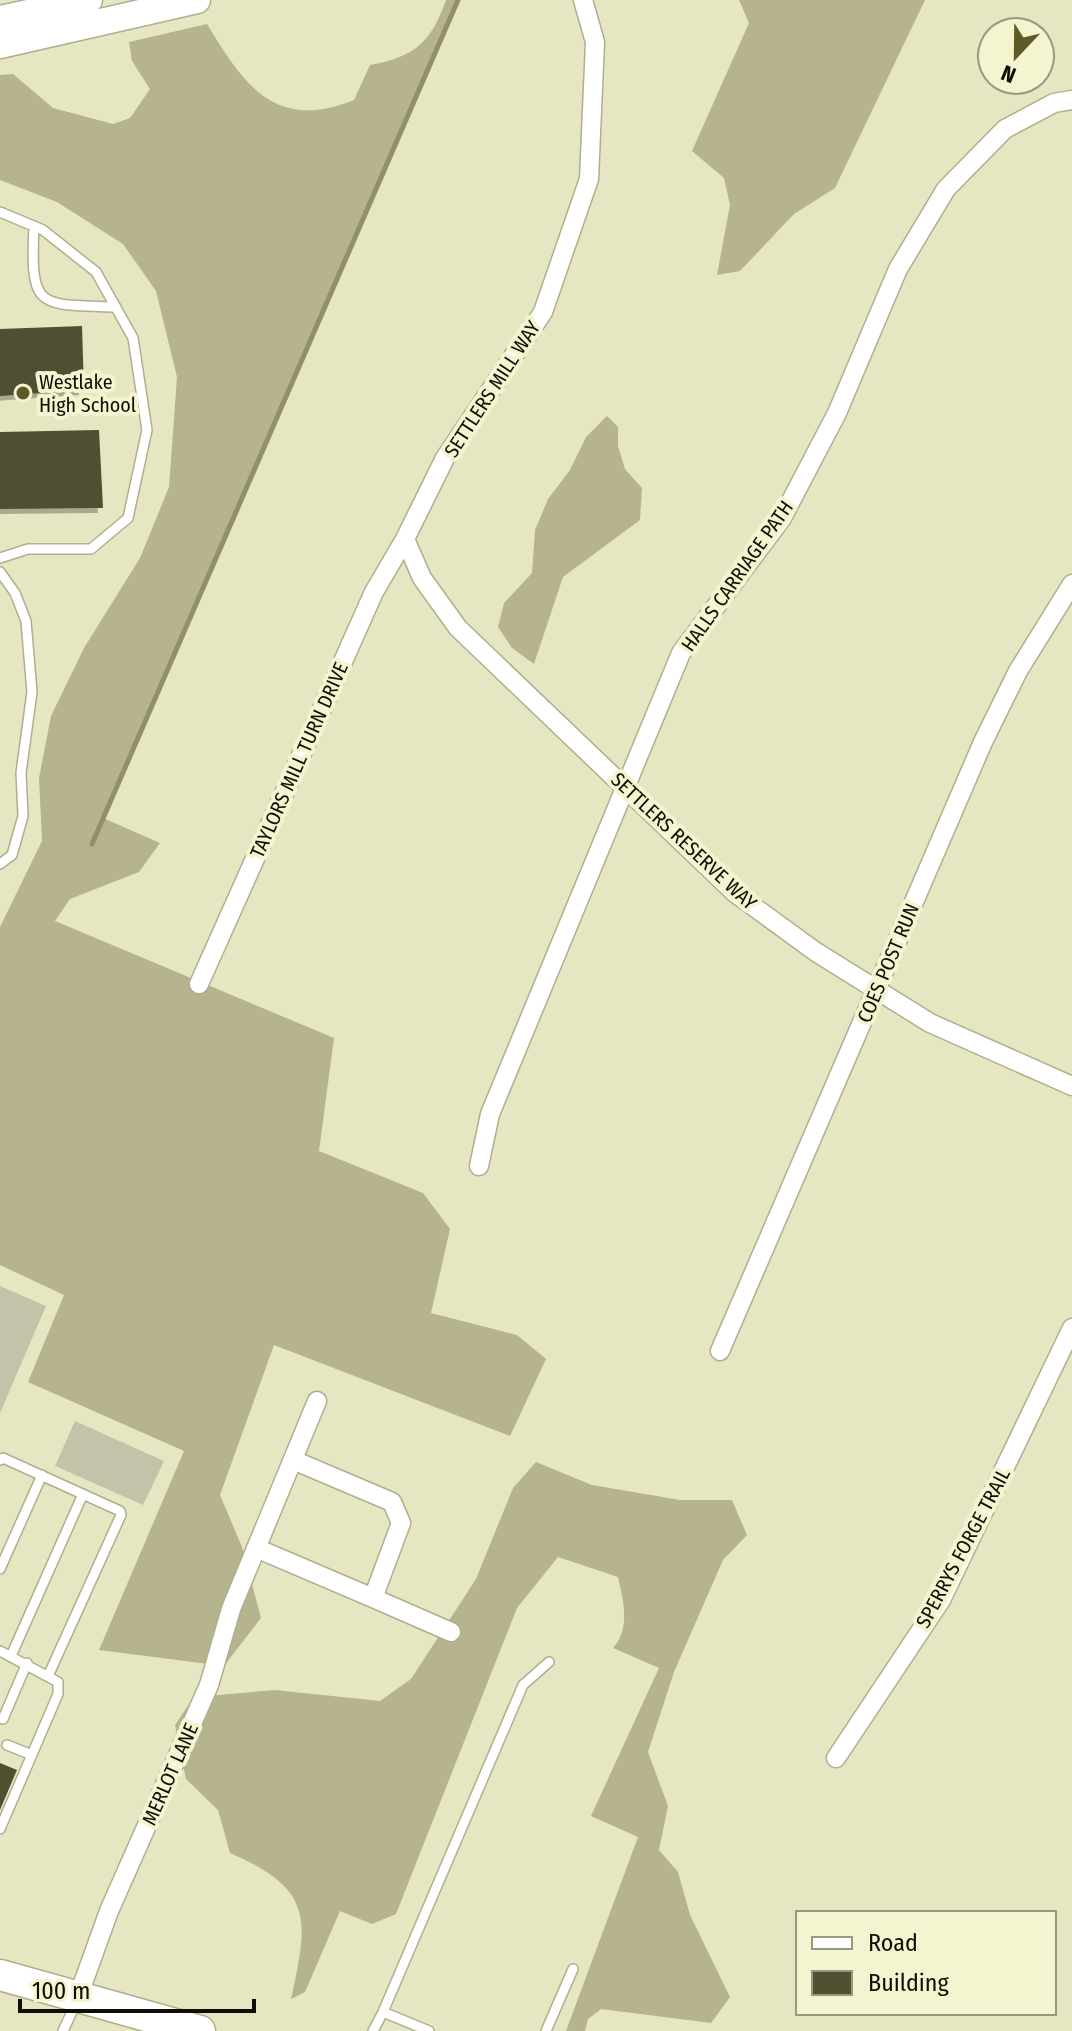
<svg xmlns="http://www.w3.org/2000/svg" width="1072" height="2031" font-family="'Fira Sans Condensed',sans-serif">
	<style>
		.green { fill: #c3c3aa }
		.forest { fill: #b5b48e }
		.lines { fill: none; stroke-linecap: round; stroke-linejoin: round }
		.stream { stroke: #91906b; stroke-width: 5 }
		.building { fill: #515032; filter: url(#shadow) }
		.lane-casing { stroke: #afaf8d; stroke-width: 12 }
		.street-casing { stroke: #afaf8d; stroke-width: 21 }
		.secondary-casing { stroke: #afaf8d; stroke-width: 29 }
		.primary-casing { stroke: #afaf8d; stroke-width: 33 }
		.lane { stroke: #fff; stroke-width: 9 }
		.street { stroke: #fff; stroke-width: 18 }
		.secondary { stroke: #fff; stroke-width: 26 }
		.primary { stroke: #fff; stroke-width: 30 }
		.poi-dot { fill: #5c5b27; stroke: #f4f4d0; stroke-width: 3 }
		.labels { text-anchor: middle; stroke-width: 8; stroke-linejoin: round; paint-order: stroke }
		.poi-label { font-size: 20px; fill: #0f0e04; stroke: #f4f4d0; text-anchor: start }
		.street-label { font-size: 20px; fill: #0f0e04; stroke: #f4f4d0 }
	</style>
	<defs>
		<filter id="shadow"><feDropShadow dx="-5" dy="5" stdDeviation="0" flood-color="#0004"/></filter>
	</defs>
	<rect width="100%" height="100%" fill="#e6e6c3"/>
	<path class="green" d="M0,1286L46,1306L0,1413Z
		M75,1421L164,1461L143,1505L55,1466Z"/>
	<path class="forest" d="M446,0H458L103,818L160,843L139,872L70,899L55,921L334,1038L319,1151L423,1193L450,1229L431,1313L517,1335L546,1359L510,1436L274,1345L220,1495L242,1547L261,1618L224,1666L99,1650L184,1451L28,1382L64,1295L0,1265V927L42,841L39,778L51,716L84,648L140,558L169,487L177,377L156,291L123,244L57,202L0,180V75L13,74L53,108L113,124L130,118L150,89L132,61L129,42L207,24C244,85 275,132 354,100L370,65C414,57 431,43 446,0Z
		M739,0H925L835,188L794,214L740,271L717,275L730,205L724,178L692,151L749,23Z
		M607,416L618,427V446L625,469L642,488L640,520L563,577L534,664L512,648L498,627L504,603L532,573L535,530L548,499L570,470L586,437Z
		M536,1462L592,1485L680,1500H732L747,1535L723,1560L674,1672L648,1752L668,1806L659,1850L678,1872L690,1915L730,1997L711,2023L601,2009L588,2019L585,2031H566L638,1837L591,1816L659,1668L613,1648C631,1628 623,1600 618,1577L558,1557L517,1608L396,1914L372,1924L340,1911L305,1992L291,1999C309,1918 313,1889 230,1853L218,1810L186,1779L175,1725L194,1697L275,1690L380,1701L411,1679L476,1579L513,1488Z"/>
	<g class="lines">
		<path class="stream" d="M92,844L458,0"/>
	</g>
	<path class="building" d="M82,326L84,390L0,396V329Z
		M99,430L103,508L0,509V432Z
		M0,1763L17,1770L0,1810Z"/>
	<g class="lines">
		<defs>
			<path id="lane" d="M0,212L43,230L96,272L133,338L147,430L128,518L91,549H28L0,558
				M34,226C30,311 38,304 116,307
				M0,572L15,593L26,621L32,692L21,773L23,816L12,855L0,864
				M0,1460L3,1458L120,1511L121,1515L49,1674
				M0,1569L42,1475
				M0,1651L58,1682V1694L0,1829
				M11,1656L83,1494
				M3,1719L27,1663
				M7,1745L32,1755
				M383,2012L523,1685L549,1662
				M63,2031L77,2001
				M373,2031L383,2012L429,2031
				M546,2031L573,1969"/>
			<path id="street" d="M405,539L422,578L458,628L735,893L816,952L930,1023L1072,1086
				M199,984L374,592L405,539L445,458L543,312L589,179L595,42L583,0
				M479,1166L490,1114L681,653L782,518L837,413L898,269L946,189L1005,129L1054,103L1072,100
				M720,1351L983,742L1018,671L1072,584
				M256,1548L373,1598L401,1523L392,1502L293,1460
				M373,1598L451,1632
				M836,1758L941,1600L1072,1328
				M78,1997L109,1911L209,1685L231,1609L317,1401"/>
			<path id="secondary" d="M0,19L89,0
				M0,45L197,0"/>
			<path id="primary" d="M0,1975L200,2031"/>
		</defs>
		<use href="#lane" class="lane-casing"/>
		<use href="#street" class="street-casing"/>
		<use href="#secondary" class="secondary-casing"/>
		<use href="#primary" class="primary-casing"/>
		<use href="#lane" class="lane"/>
		<use href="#street" class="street"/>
		<use href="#secondary" class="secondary"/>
		<use href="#primary" class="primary"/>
	</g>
	<circle class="poi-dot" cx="23" cy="393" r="8"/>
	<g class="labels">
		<g class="poi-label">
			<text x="39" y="389">Westlake<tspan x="39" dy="23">High School</tspan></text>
		</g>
		<g class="street-label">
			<text transform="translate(492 389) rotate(-57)" y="7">SETTLERS MILL WAY</text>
			<text transform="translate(737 576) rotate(-55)" y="7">HALLS CARRIAGE PATH</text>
			<text transform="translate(299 760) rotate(-66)" y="7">TAYLORS MILL TURN DRIVE</text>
			<text transform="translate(684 841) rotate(43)" y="7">SETTLERS RESERVE WAY</text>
			<text transform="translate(888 963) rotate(-67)" y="7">COES POST RUN</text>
			<text transform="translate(963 1548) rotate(-62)" y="7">SPERRYS FORGE TRAIL</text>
			<text transform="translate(170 1774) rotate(-66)" y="7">MERLOT LANE</text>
		</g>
	</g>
	<rect x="796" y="1911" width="260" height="104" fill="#f4f4d0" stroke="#98987e" stroke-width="2"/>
	<rect x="812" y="1937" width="40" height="12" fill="#ffffff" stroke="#98987e" stroke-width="2"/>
	<text x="868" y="1951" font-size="24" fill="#0f0e04">Road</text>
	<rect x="812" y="1971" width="40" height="24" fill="#515032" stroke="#98987e" stroke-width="2"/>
	<text x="868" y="1991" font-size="24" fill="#0f0e04">Building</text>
	<g transform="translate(1016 56) rotate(202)"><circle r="38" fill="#f4f4d0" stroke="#98987e" stroke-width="2"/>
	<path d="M0-6L14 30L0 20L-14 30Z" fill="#5c5b27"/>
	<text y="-12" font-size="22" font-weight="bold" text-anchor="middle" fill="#0f0e04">N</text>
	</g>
	<path d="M20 1999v12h234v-12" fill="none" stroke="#0f0e04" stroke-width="4"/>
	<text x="32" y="1999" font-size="24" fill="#0f0e04" stroke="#f4f4d0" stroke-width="6" paint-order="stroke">100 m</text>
</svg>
